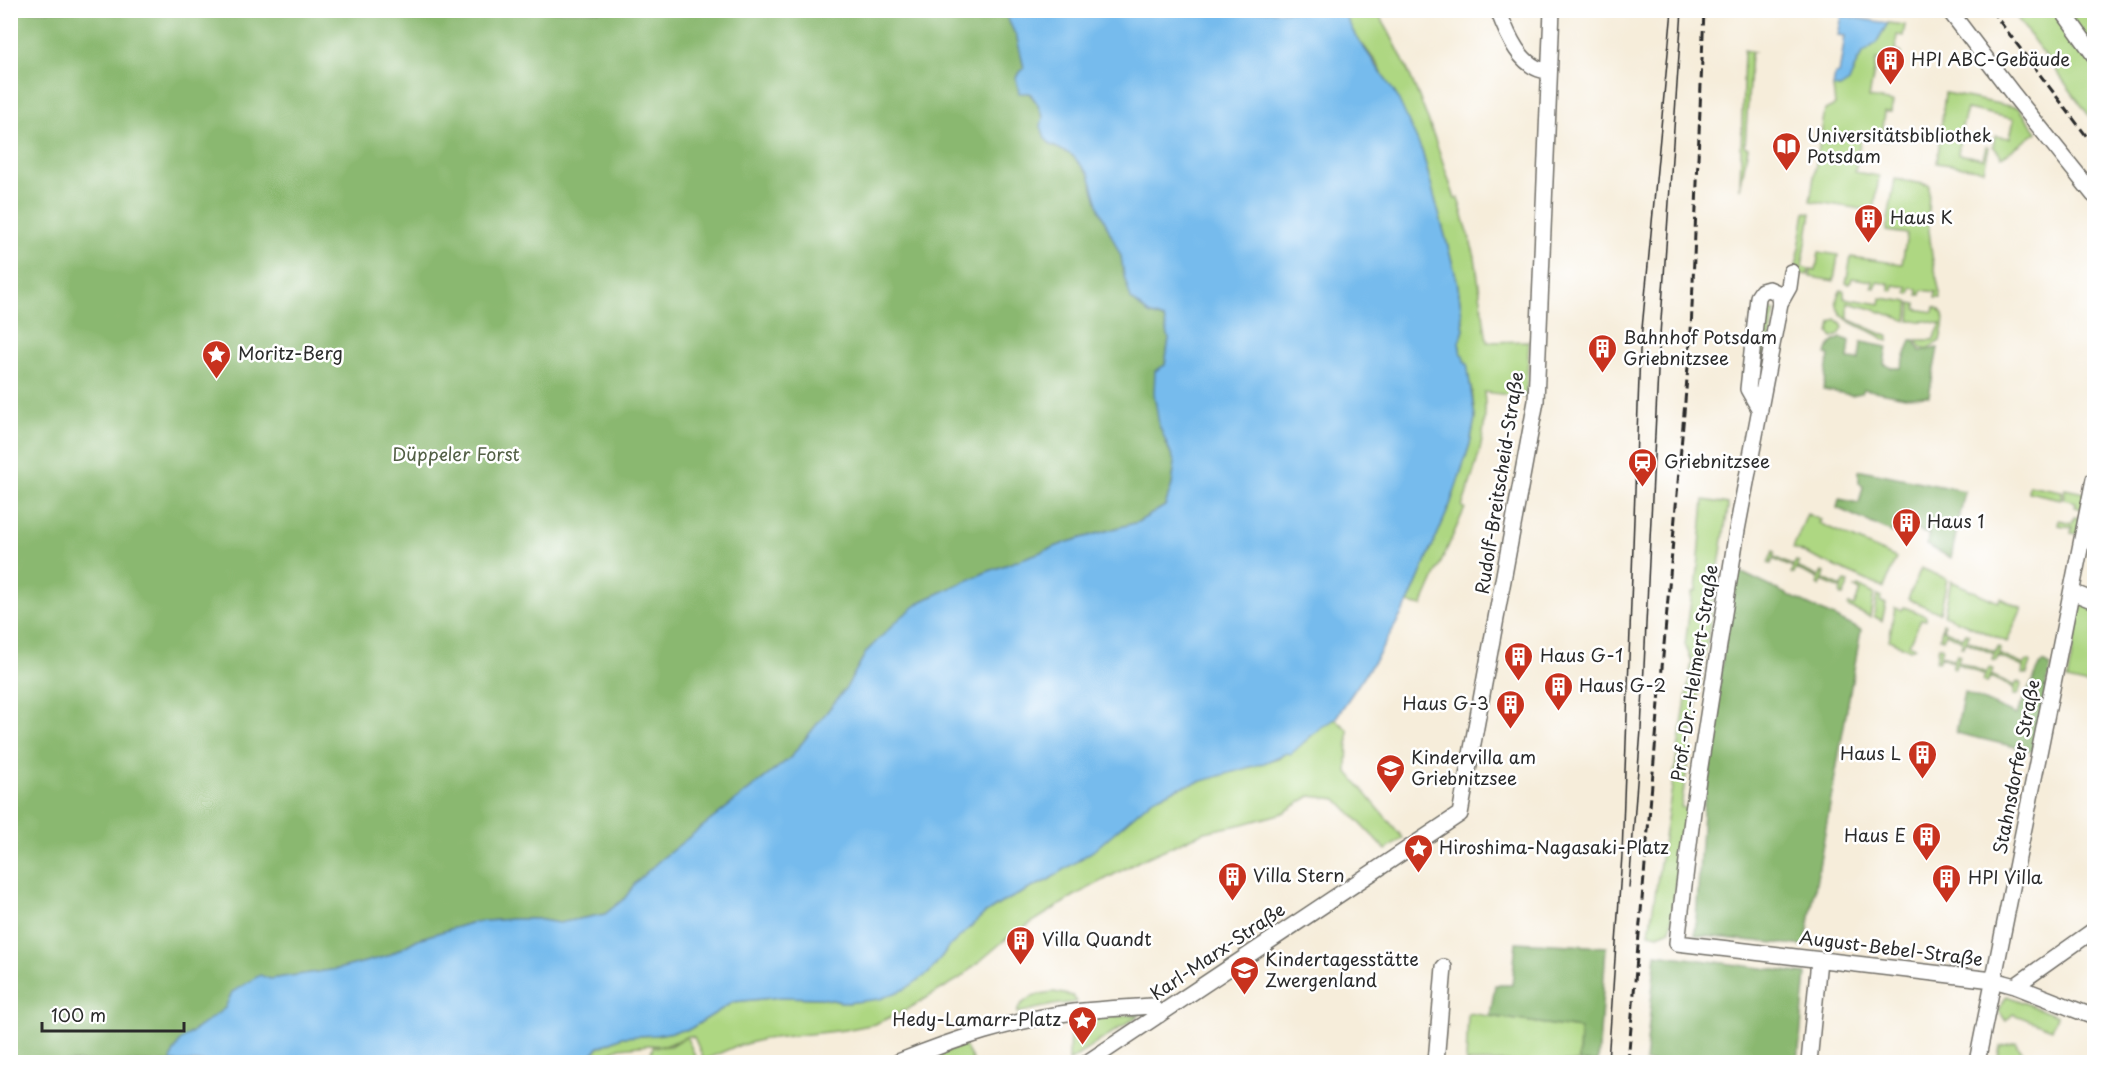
<svg xmlns="http://www.w3.org/2000/svg" width="2105" height="1073" font-family="'Playpen Sans',sans-serif">
	<style>
		.green { fill: #aed782; stroke: #6c8156; stroke-width: 1.5 }
		.forest { fill: #8ab870; stroke: #5a724e; stroke-width: 1.5 }
		.water { fill: #76bbed; stroke: #50738c; stroke-width: 1.5 }
		.lines { fill: none; stroke-linecap: round; stroke-linejoin: round }
		.minor-casing { stroke: #726f68; stroke-width: 18 }
		.minor { stroke: #fff; stroke-width: 15 }
		.tram { stroke: #2b2b2b; stroke-width: 1.5 }
		.rail { stroke: #2b2b2b; stroke-width: 3; stroke-dasharray: 9 4.5; stroke-linecap: butt }
		.labels { text-anchor: middle; stroke-width: 5; stroke-linejoin: round; paint-order: stroke }
		.poi-label { font-size: 18px; fill: #2b2b2b; stroke: #fff; text-anchor: start }
		.park-label { font-size: 18px; fill: #525f45; stroke: #fff }
		.street-label { font-size: 18px; fill: #2b2b2b; stroke: #fff }
	</style>
	<rect width="100%" height="100%" fill="#fff"/>
	<filter id="ink" filterUnits="userSpaceOnUse"><feTurbulence type="fractalNoise" baseFrequency=".0167" numOctaves="2"/><feDisplacementMap in="SourceGraphic" scale="12" xChannelSelector="R" yChannelSelector="G"/><feConvolveMatrix kernelMatrix="1 2 1 2 8 2 1 2 1" color-interpolation-filters="sRGB"/></filter>
	<filter id="wash" filterUnits="userSpaceOnUse"><feTurbulence type="fractalNoise" baseFrequency=".008" numOctaves="4" result="noise"/><feDisplacementMap in="SourceGraphic" scale="24" xChannelSelector="R" yChannelSelector="G"/><feGaussianBlur stdDeviation="1.35" result="paint"/><feColorMatrix in="noise" values="0 0 0 0 0 0 0 0 0 0 0 0 0 0 0 0 0 1.4 0 .05"/><feComposite in="paint" operator="in"/></filter>
	<g filter="url(#wash)">
		<rect width="100%" height="100%" fill="#f6edda"/>
		<path class="green" d="M1343,11H1377C1412,69 1434,134 1455,199L1458,198L1475,257L1487,342L1529,341L1526,397L1484,392C1489,433 1475,469 1462,507L1465,508L1422,606L1408,603L1450,505L1470,444L1475,418L1472,392L1465,363L1461,355L1459,342L1464,330L1457,280L1422,151L1378,65L1354,33Z
			M1920,11H1953L1949,19L1919,15Z
			M2012,11H2094V122L2093,121Z
			M1888,23L1905,25L1903,36L1897,35L1895,51L1901,53L1899,63L1876,60L1869,98L1893,102L1891,112H1885L1883,128L1888,129L1887,140L1861,136L1855,172L1879,176L1874,211L1810,201L1825,110L1835,105L1833,87L1840,88L1853,73L1857,62L1863,53L1876,43Z
			M1744,50L1754,52L1751,53L1745,146L1748,147L1740,189Z
			M1945,93L2019,108L2037,132L2002,157L1993,146L1995,136L2010,138L2014,119L1967,109L1961,130L1958,154L1983,159L1986,146L1989,147L1984,170L1937,163Z
			M1895,179L1929,185L1928,221L1932,256L1941,298H1935L1936,292L1922,290L1921,295H1918V289L1912,288L1910,294L1907,293L1908,287L1894,285L1893,291L1890,290V284L1877,282L1875,288L1872,287L1873,281L1852,278L1850,284L1846,283L1851,257L1902,264L1907,234L1886,231Z
			M1805,212L1811,213L1802,267L1809,269L1808,275L1795,273Z
			M1819,252L1838,255L1834,281L1810,277L1811,269L1816,270Z
			M1841,290L1844,291V298L1880,304L1881,298L1909,302L1907,321L1869,308L1848,303V319L1889,337L1888,341C1883,340 1881,336 1876,334C1860,326 1824,316 1841,290Z
			M1911,303L1916,304V309L1933,312L1934,307C1950,311 1942,329 1940,341L1927,349L1921,348L1917,340H1933L1941,324L1927,321H1910Z
			M1761,308L1775,311L1760,384H1754Z
			M1836,319L1841,323L1843,328L1839,335L1833,338L1829,333L1831,322Z
			M2029,485L2062,491L2061,499L2028,492Z
			M2065,489L2085,493L2083,509L2075,507L2076,502L2063,499Z
			M1704,500L1728,504V508L1681,807L1688,809L1677,870L1671,924L1670,930L1658,935L1649,933L1692,661L1685,645L1692,592L1696,591Z
			M1807,514L1821,520L1819,523L1896,558L1884,588L1793,548Z
			M2074,517L2081,518L2078,534L2071,533L2072,527L2058,525L2059,520L2072,523Z
			M1773,551L1775,552L1774,557L1793,566L1796,561L1799,562L1797,567L1819,577L1822,572L1825,573L1823,579L1842,587L1845,582L1849,583L1843,596L1840,595L1841,589L1822,581L1820,586L1817,584L1819,579L1796,569L1794,574L1791,573L1793,568L1773,559L1771,564L1768,563Z
			M1921,568L1947,579L1940,613L1908,599Z
			M1951,581L1998,602L2000,598L2022,608L2007,642L1944,615Z
			M1858,586L1874,594L1870,617L1848,607L1849,604L1854,606L1860,591L1855,588Z
			M1877,595L1881,597L1880,601L1886,604L1882,621L1874,616Z
			M2082,603L2094,608V686L2067,680Z
			M1904,607L1925,615L1926,617V620L1921,619L1909,644L1915,647L1910,650L1889,640L1895,608L1902,610Z
			M1943,623L1945,624L1943,629L1963,638L1966,633L1969,634L1967,640L1995,652L1998,647L2000,648L1999,654L2024,665L2026,662L2029,661L2031,663L2027,674H2022L2023,667L1998,656L1996,661L1993,660L1994,654L1966,642L1963,647H1961L1963,641L1946,633L1943,639L1940,638Z
			M1939,646L1943,648L1941,654L1954,660L1957,654L1960,655L1958,661L1986,673L1989,668L1993,669L1991,675L2015,686L2017,682H2020L2022,684L2017,695H2013L2014,688L1990,677L1987,683L1983,681L1985,675L1957,663L1955,668L1952,667L1954,662L1941,656L1938,662L1936,661Z
			M1335,719L1348,730L1347,771L1403,838L1386,850L1337,799L1310,796L1283,813L1243,824L1204,832L1139,861L1074,896L1006,939L959,979L906,1010L875,1024L845,1030L764,1039L734,1047L704,1060L694,1037L688,1036L687,1038L698,1062H656L654,1058L650,1056L653,1047L670,1046L686,1037L665,1046L649,1045L620,1048L605,1055L597,1062H583L600,1047L622,1037L656,1035L690,1029L733,1002L781,997L822,998L847,1003L860,1001L929,973L948,948L984,914L1001,903L1050,879L1153,799L1178,788L1278,758L1305,742L1321,727Z
			M1054,992L1073,996L1077,1002L1053,1005L1017,1013C1020,998 1041,993 1054,992Z
			M2007,996L2057,1016L2052,1029L2013,1014L2006,1021L1998,1010Z
			M1468,1013L1580,1029L1579,1062H1466Z
			M1141,1014L1069,1061L1070,1020Z
			M2016,1042L2029,1062H1997L2000,1046Z
			M964,1045L974,1062H933L931,1057Z"/>
		<path class="forest" d="M10,11H1004L1017,38L1024,68L1016,77L1037,103L1043,117L1042,126L1045,138L1051,145L1072,155L1089,174L1100,211L1121,256L1124,276L1149,314L1164,319L1169,339L1165,365L1166,443L1175,463L1172,485L1165,506L1138,522L1068,542L984,573L922,601L867,651L846,688L790,758L660,860L636,882L625,898L605,914L559,923L536,919H512L474,922L418,939L388,956L338,969L270,979L232,992C230,998 228,1005 224,1009C205,1027 175,1034 171,1062H11Z
			M1841,338L1850,341L1848,359L1859,360L1861,342L1887,347L1884,364L1892,368H1901L1911,340H1915L1920,351L1938,348L1929,396L1905,397L1864,389L1861,393L1852,395L1823,390L1829,355L1826,354C1827,346 1834,341 1841,338Z
			M1862,470L1965,491L1951,558L1926,545L1930,535L1914,529L1910,538L1894,531L1893,533L1837,508L1839,499L1859,503L1863,487L1859,482V471Z
			M1734,569L1861,630L1805,946L1695,935L1703,812Z
			M2042,662L2051,666L2033,751L1956,733L1964,692L2016,715Z
			M1516,942L1606,947L1598,1062H1579L1580,1029L1490,1016L1495,985H1512Z
			M1656,954L1806,974L1798,1062H1645Z"/>
		<path class="water" d="M1004,11H1343L1354,33L1397,96L1422,151L1457,280L1464,330L1459,342L1461,355H1464L1465,363H1467L1475,418L1470,444L1450,505L1408,603L1377,657L1335,719L1321,727L1291,754L1287,753L1264,763L1178,788L1153,799L1093,851L1050,879L1001,903L984,914L948,948L929,973L905,989L880,999L847,1003L822,998L781,997L733,1002L690,1029L656,1035L622,1037L599,1047L583,1062H171L172,1056L180,1041L225,1008L232,992L260,975L270,979L338,969L388,956L418,939L474,922L512,919H536L559,923L605,914L625,898L636,882L660,860L790,758L846,688L867,651L900,618L922,601L984,573L1068,542L1138,522L1165,506L1172,485L1175,463L1159,425L1154,393L1155,371L1165,365L1169,339L1164,319L1149,314L1131,299L1124,276L1121,256L1100,211L1089,174L1072,155L1051,145L1045,138L1041,126L1043,117L1037,103L1030,93H1019L1016,77L1024,68L1017,38Z
			M1842,16L1888,23L1876,43L1863,53L1857,62L1849,82L1840,88L1833,87L1835,74H1839L1845,36L1838,35Z"/>
	</g>
	<g filter="url(#ink)">
		<g class="lines">
			<defs>
				<path id="minor" d="M1498,10C1507,34 1521,70 1549,71
					M2062,10L2094,55
					M1952,14L2013,94L2094,195
					M1780,303L1789,287L1791,272
					M1760,410L1748,389L1758,297L1762,291L1769,289L1778,293L1780,303L1737,530L1693,811L1677,943L1993,980L2015,986L2094,1017
					M2072,592L2094,601
					M2015,986L2094,930
					M898,1062C955,1039 1012,1020 1074,1012C1100,1009 1126,1008 1152,1006L1159,1015
					M1088,1062L1460,814L1536,401L1552,10
					M1436,1062L1444,967
					M1809,1062L1819,960
					M1977,1062L2094,479"/>
			</defs>
			<use href="#minor" class="minor-casing"/>
			<use href="#minor" class="minor"/>
			<path class="tram" d="M1629,888L1641,730L1659,350L1682,10
				M1608,1062L1622,855L1640,350L1672,10"/>
			<path class="rail" d="M1991,10L2094,146
				M1628,1062L1691,332L1704,10"/>
		</g>
	</g>
	<defs>
		<symbol id="building-pin" viewBox="-11 -11 22 30"><path d="M0 17L-7.5 6A9.5 9.5 0 1 1 7.5 6Z" fill="#c8321e" stroke="#fff"/><path d="M-4-6H4V6H1V3H-1V6H-4ZM-2.5-4.3h1.7v1.8h-1.7ZM.8-4.3h1.7v1.8H.8ZM-2.5-1h1.7V.8h-1.7ZM.8-1h1.7V.8H.8Z" fill="#fff"/></symbol>
		<symbol id="library-pin" viewBox="-11 -11 22 30"><path d="M0 17L-7.5 6A9.5 9.5 0 1 1 7.5 6Z" fill="#c8321e" stroke="#fff"/><path d="M-6-4Q-3-5.5-.7-3.5V5Q-3 3-6 4ZM6-4Q3-5.5 .7-3.5V5Q3 3 6 4Z" fill="#fff"/></symbol>
		<symbol id="sight-pin" viewBox="-11 -11 22 30"><path d="M0 17L-7.5 6A9.5 9.5 0 1 1 7.5 6Z" fill="#c8321e" stroke="#fff"/><path d="M0-6L1.8-2.2L6-1.7L2.9 1.2L3.7 5.4L0 3.3L-3.7 5.4L-2.9 1.2L-6-1.7L-1.8-2.2Z" fill="#fff"/></symbol>
		<symbol id="station-pin" viewBox="-11 -11 22 30"><path d="M0 17L-7.5 6A9.5 9.5 0 1 1 7.5 6Z" fill="#c8321e" stroke="#fff"/><path d="M-3-6H3Q5-6 5-4V2Q5 4 3 4L4.5 6H3L1.5 4h-3L-3 6H-4.5L-3 4Q-5 4-5 2V-4Q-5-6-3-6ZM-3.5-4v3h7v-3ZM-3.5 1v1.5H-2V1ZM2 1v1.5H3.5V1Z" fill="#fff"/></symbol>
		<symbol id="school-pin" viewBox="-11 -11 22 30"><path d="M0 17L-7.5 6A9.5 9.5 0 1 1 7.5 6Z" fill="#c8321e" stroke="#fff"/><path d="M0-5L7-2L0 1L-7-2ZM-4 1L0 2.5L4 1V4Q0 6-4 4Z" fill="#fff"/></symbol>
	</defs>
	<g fill-rule="evenodd">
		<use href="#building-pin" x="1874" y="44" width="33" height="45"/>
		<use href="#library-pin" x="1770" y="130" width="33" height="45"/>
		<use href="#building-pin" x="1852" y="202" width="33" height="45"/>
		<use href="#building-pin" x="1586" y="332" width="33" height="45"/>
		<use href="#sight-pin" x="200" y="338" width="33" height="45"/>
		<use href="#station-pin" x="1626" y="446" width="33" height="45"/>
		<use href="#building-pin" x="1890" y="506" width="33" height="45"/>
		<use href="#building-pin" x="1502" y="640" width="33" height="45"/>
		<use href="#building-pin" x="1542" y="670" width="33" height="45"/>
		<use href="#building-pin" x="1494" y="688" width="33" height="45"/>
		<use href="#building-pin" x="1906" y="738" width="33" height="45"/>
		<use href="#school-pin" x="1374" y="752" width="33" height="45"/>
		<use href="#building-pin" x="1910" y="820" width="33" height="45"/>
		<use href="#sight-pin" x="1402" y="832" width="33" height="45"/>
		<use href="#building-pin" x="1216" y="860" width="33" height="45"/>
		<use href="#building-pin" x="1930" y="862" width="33" height="45"/>
		<use href="#building-pin" x="1004" y="924" width="33" height="45"/>
		<use href="#school-pin" x="1228" y="954" width="33" height="45"/>
		<use href="#sight-pin" x="1066" y="1004" width="33" height="45"/>
	</g>
	<g class="labels">
		<g class="poi-label">
			<text x="1911" y="66">HPI ABC-Gebäude</text>
			<text x="1807" y="142">Universitätsbibliothek<tspan x="1807" dy="21">Potsdam</tspan></text>
			<text x="1890" y="224">Haus K</text>
			<text x="1623" y="344">Bahnhof Potsdam<tspan x="1623" dy="21">Griebnitzsee</tspan></text>
			<text x="238" y="360">Moritz-Berg</text>
			<text x="1664" y="468">Griebnitzsee</text>
			<text x="1927" y="528">Haus 1</text>
			<text x="1540" y="662">Haus G-1</text>
			<text x="1579" y="692">Haus G-2</text>
			<text x="1489" y="710" text-anchor="end">Haus G-3</text>
			<text x="1901" y="760" text-anchor="end">Haus L</text>
			<text x="1411" y="764">Kindervilla am<tspan x="1411" dy="21">Griebnitzsee</tspan></text>
			<text x="1906" y="842" text-anchor="end">Haus E</text>
			<text x="1439" y="854">Hiroshima-Nagasaki-Platz</text>
			<text x="1253" y="882">Villa Stern</text>
			<text x="1968" y="884">HPI Villa</text>
			<text x="1042" y="946">Villa Quandt</text>
			<text x="1265" y="966">Kindertagesstätte<tspan x="1265" dy="21">Zwergenland</tspan></text>
			<text x="1061" y="1026" text-anchor="end">Hedy-Lamarr-Platz</text>
		</g>
		<g class="park-label">
			<text x="456" y="461">Düppeler Forst</text>
		</g>
		<g class="street-label">
			<text transform="translate(1500 483) rotate(-81)" y="6">Rudolf-Breitscheid-Straße</text>
			<text transform="translate(1695 673) rotate(-81)" y="6">Prof.-Dr.-Helmert-Straße</text>
			<text transform="translate(2017 767) rotate(-79)" y="6">Stahnsdorfer Straße</text>
			<text transform="translate(1891 949) rotate(7)" y="6">August-Bebel-Straße</text>
			<text transform="translate(1218 952) rotate(-34)" y="6">Karl-Marx-Straße</text>
		</g>
	</g>
	<rect width="2105" height="1073" fill="none" stroke="#fff" stroke-width="36"/>
	<path d="M42 1022v9h142v-9" fill="none" stroke="#2b2b2b" stroke-width="3"/>
	<text x="51" y="1022" font-size="18" fill="#2b2b2b" stroke="#ffffff" stroke-width="4.5" paint-order="stroke">100 m</text>
</svg>
